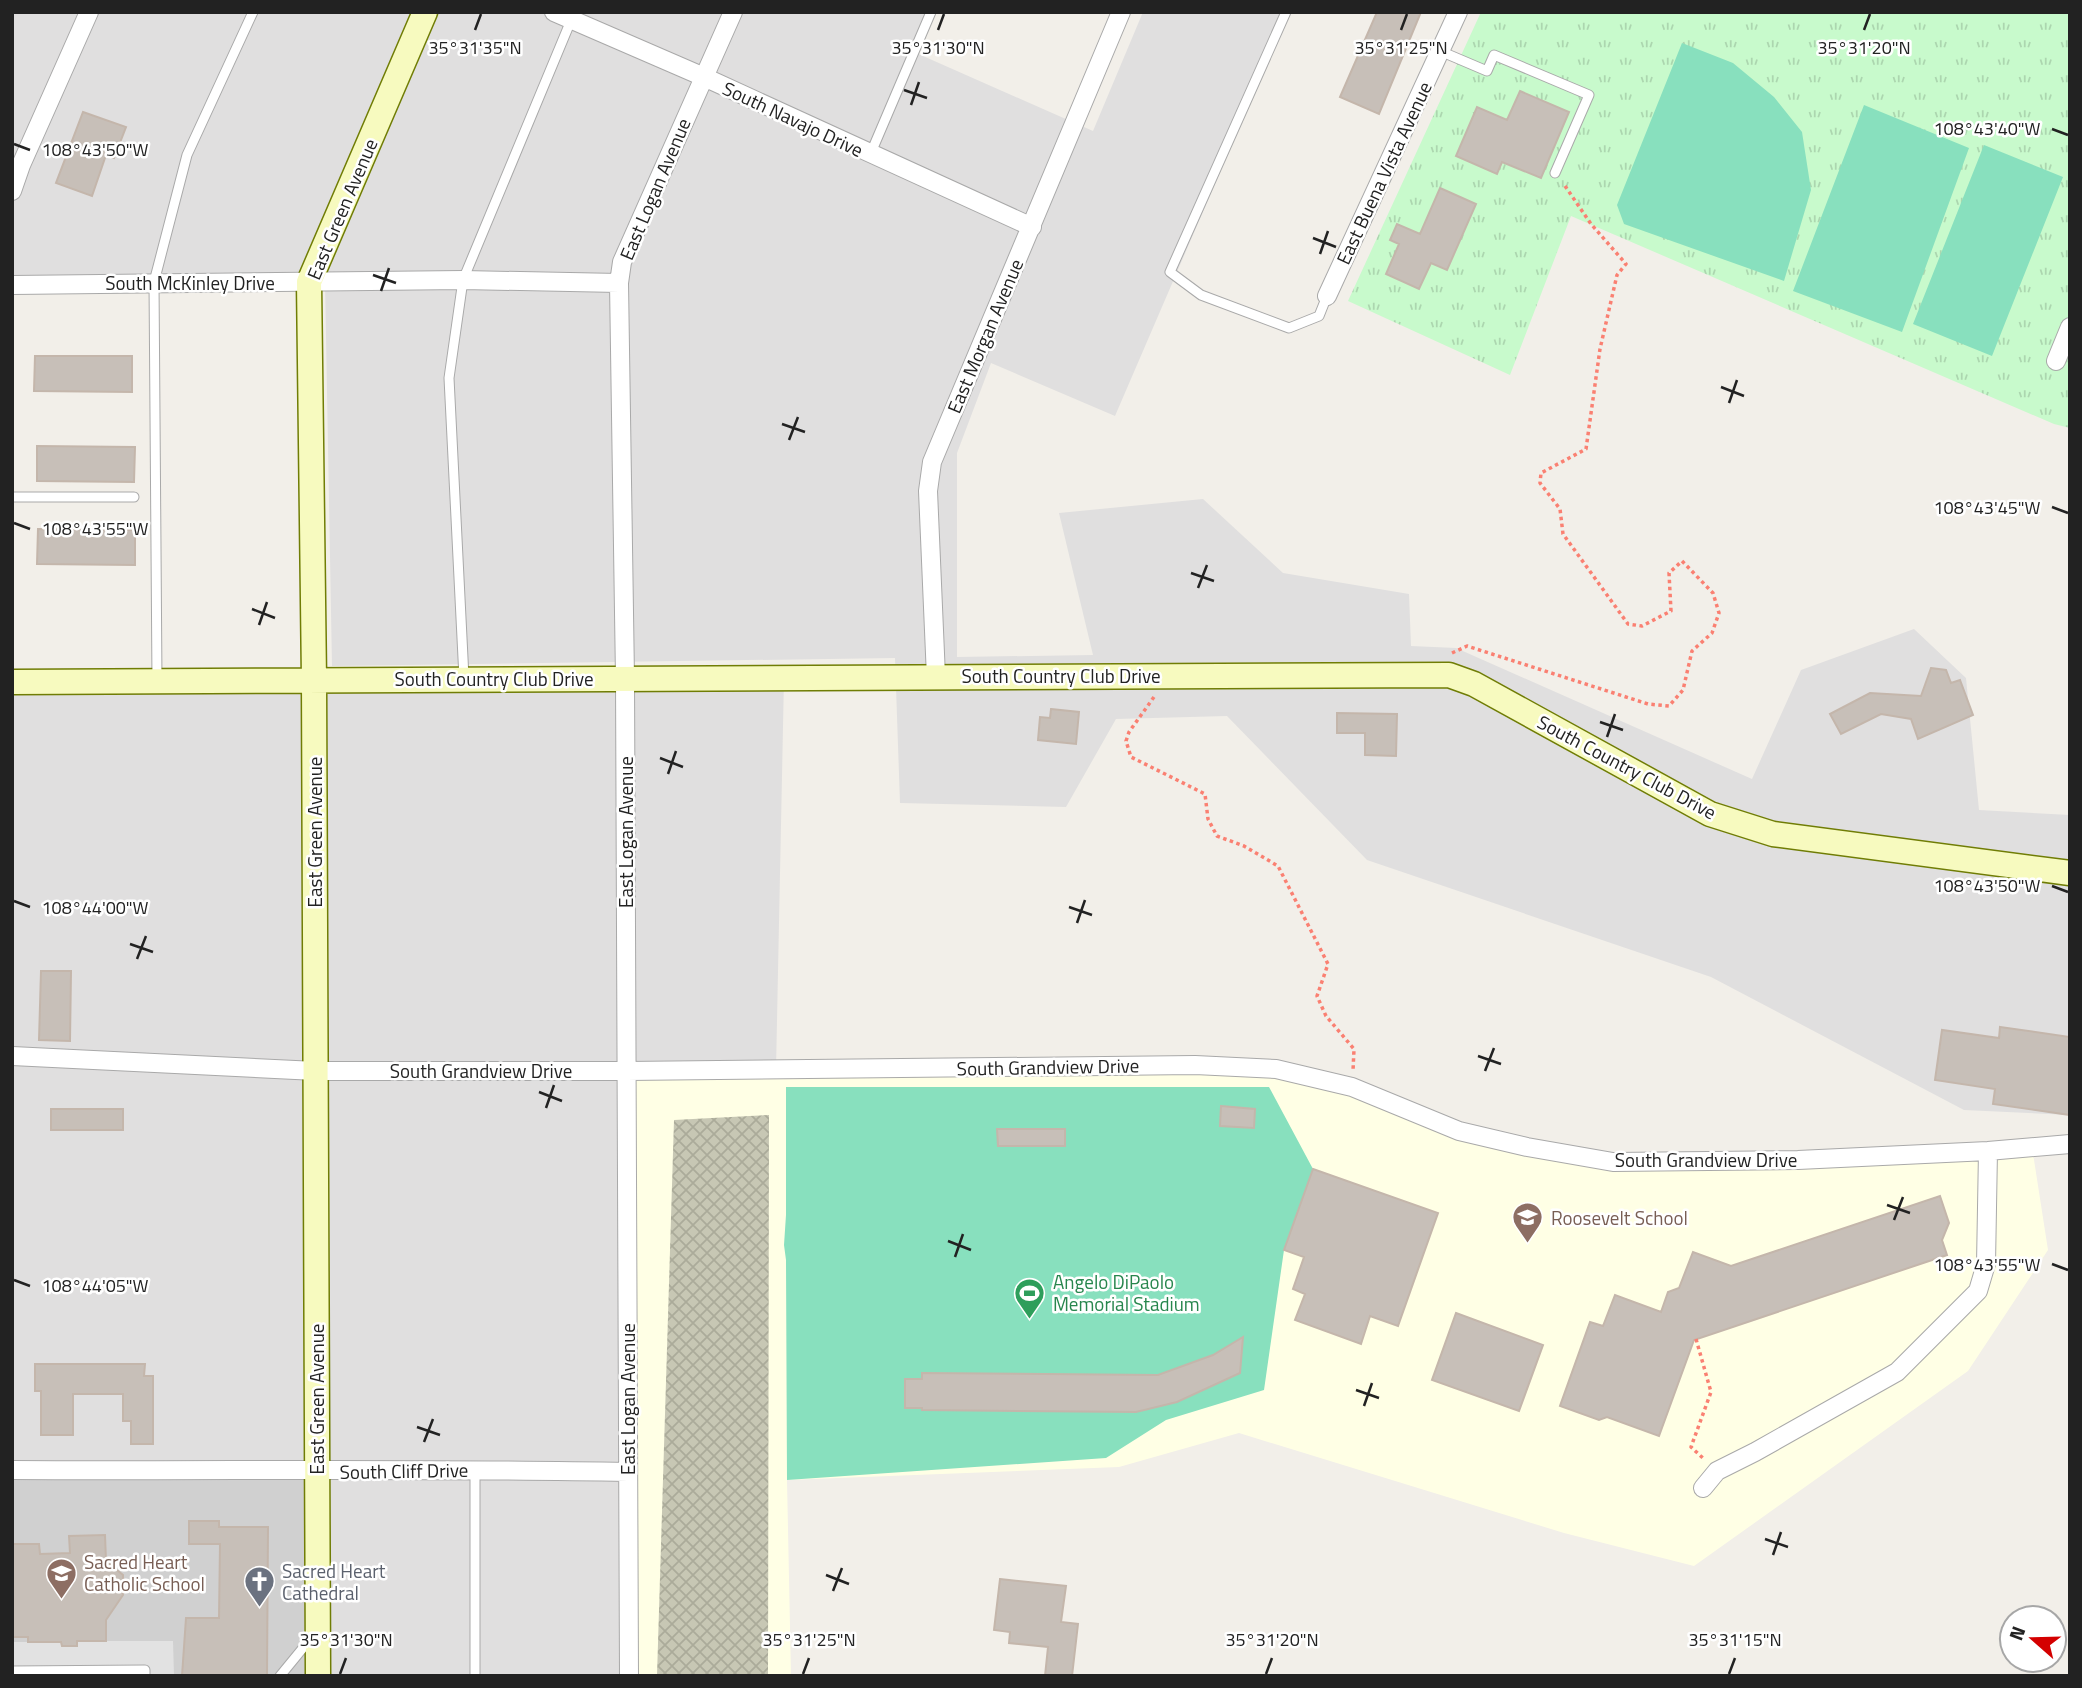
<svg xmlns="http://www.w3.org/2000/svg" width="2082" height="1688" font-family="'Titillium Web',sans-serif">
	<style>
		.residential { fill: #e0dfdf }
		.education { fill: #ffffe5 }
		.religious { fill: #d0d0d0 }
		.construction { fill: url(#construction-cross-hatch) }
		.park { fill: url(#park-tufts) }
		.pitch { fill: #88e0be }
		.parking { fill: #e2e2e2 }
		.building { fill: #c7bfb8; stroke: #c4b6ab; stroke-width: 2 }
		.lines { fill: none; stroke-linecap: round; stroke-linejoin: round }
		.lane-casing { stroke: #a9a9a9; stroke-width: 11 }
		.street-casing { stroke: #a9a9a9; stroke-width: 20 }
		.secondary-casing { stroke: #707d05; stroke-width: 27 }
		.path { stroke: #fa8072; stroke-width: 3.5; stroke-dasharray: 3.5 3.5; stroke-linecap: butt }
		.lane { stroke: #fff; stroke-width: 9 }
		.street { stroke: #fff; stroke-width: 18 }
		.secondary { stroke: #f7fabf; stroke-width: 24 }
		.ticks { fill: none; stroke: #222; stroke-width: 2.5 }
		.labels { text-anchor: middle; stroke-width: 5; stroke-linejoin: round; paint-order: stroke }
		.street-label { font-size: 19px; fill: #222; stroke: #fff }
		.education-label { font-size: 19px; fill: #785e54; stroke: #fff; text-anchor: start }
		.leisure-label { font-size: 19px; fill: #27864d; stroke: #fff; text-anchor: start }
		.worship-label { font-size: 19px; fill: #5b616d; stroke: #fff; text-anchor: start }
		.ticks-label { font-size: 18px; text-anchor: middle; fill: #222; stroke: #fff; stroke-width: 5; stroke-linejoin: round; paint-order: stroke }
	</style>
	<defs>
		<pattern id="construction-cross-hatch" width="8" height="8" patternUnits="userSpaceOnUse" patternTransform="scale(1.75)"><rect width="8" height="8" fill="#c7c7b4"/><path d="M0 0l8 8M0 8l8-8" fill="none" stroke="#abab9a"/></pattern>
		<pattern id="park-tufts" width="24" height="20" patternUnits="userSpaceOnUse" patternTransform="scale(1.75)"><rect width="24" height="20" fill="#c8facc"/><path d="M3 7l-1-3M5 7V3M7 7l1-3M15 17l-1-3M17 17v-4M19 17l1-3" fill="none" stroke="#acd6af"/></pattern>
	</defs>
	<rect width="100%" height="100%" fill="#f2efe9"/>
	<path class="residential" d="M12,12H930L914,52L1093,131L1143,12H1289L1115,416L991,363L957,453V657L1093,655L1059,513L1203,499L1283,573L1409,594L1411,646L1456,648L1752,779L1801,670L1914,629L1966,678L1979,810L2070,815V1115L1964,1110L1711,977L1367,860L1227,716L1116,719L1066,807L900,803L895,658L332,666L325,282L12,283Z
		M784,678L776,1070L629,1676H318L12,1470V682Z"/>
	<path class="education" d="M1273,1066L1459,1131L1613,1162L2032,1147L2048,1250L1968,1371L1694,1566L1564,1533L1239,1433L1119,1467L787,1480L791,1676H629L627,1071Z"/>
	<path class="religious" d="M12,1470L317,1472L318,1676H12Z"/>
	<path class="construction" d="M769,1115L768,1676H657L674,1120Z"/>
	<path class="park" d="M1481,12H2070V428L2054,424L1571,216L1510,375L1348,301Z"/>
	<path class="pitch" d="M1682,43L1733,63L1774,97L1802,132L1811,190L1784,281L1624,224L1617,205Z
		M1864,105L1969,148L1902,332L1793,291Z
		M1984,145L2063,177L1992,356L1913,324Z
		M786,1087H1269L1313,1169L1284,1250L1264,1390L1166,1420L1106,1458L787,1480L786,1260L784,1245L786,1215Z"/>
	<path class="parking" d="M77,1641H173L174,1676H12V1642H62V1646H77Z"/>
	<path class="building" d="M1377,12H1421L1379,114L1340,97Z
		M1520,91L1569,112L1541,178L1502,162L1497,174L1456,156L1477,107L1507,120Z
		M83,112L126,127L114,158L106,155L92,196L56,183Z
		M1440,188L1476,204L1447,270L1431,263L1419,289L1386,274L1399,244L1390,240L1397,224L1420,234Z
		M35,356H132V392L34,391Z
		M37,446L135,447L134,482L37,481Z
		M38,529L135,530V565L37,564Z
		M1931,668L1946,670L1951,683L1960,680L1973,715L1918,739L1911,719L1881,714L1841,734L1830,714L1870,693L1921,696Z
		M1051,709L1079,712L1076,744L1038,740L1040,717L1050,718Z
		M1337,713L1397,714L1396,756L1365,755V733H1337Z
		M41,971H71L70,1041L39,1040Z
		M2000,1027L2070,1037V1115L1993,1104L1995,1089L1935,1080L1942,1030L1999,1038Z
		M1221,1106L1255,1109L1254,1128L1220,1126Z
		M51,1109H123V1130H51Z
		M997,1129H1065V1146H998Z
		M1313,1169L1438,1213L1398,1326L1370,1316L1361,1344L1295,1320L1305,1294L1293,1289L1304,1257L1284,1250Z
		M1940,1196L1949,1223L1942,1240L1947,1255L1694,1340L1659,1436L1607,1417L1599,1420L1560,1406L1590,1322L1603,1326L1615,1295L1661,1312L1668,1292L1679,1288L1693,1252L1731,1266Z
		M1456,1313L1543,1345L1519,1411L1432,1380Z
		M1243,1337L1240,1373L1177,1402L1136,1412L922,1410V1408H905V1379H922V1373L1158,1375L1213,1355Z
		M35,1364H145L144,1376H153V1444H131V1421H123V1394H73V1435H41V1391H35Z
		M189,1521H219V1527H268L267,1676H182L186,1618H219L220,1544H189Z
		M105,1535L106,1561L123,1575V1595L106,1620V1641H77V1646H62L61,1642H28V1637H12V1544H39L40,1554L70,1553L69,1536Z
		M1000,1579L1066,1586L1061,1622L1078,1624L1072,1676H1045L1048,1647L1009,1643L1010,1632L994,1630Z"/>
	<g class="lines">
		<defs>
			<path id="lane" d="M1286,12L1170,272L1201,295L1289,328L1319,316L1327,296
				M1440,51L1487,71L1494,55L1589,95L1555,173
				M870,155L931,12
				M12,497H134
				M464,678L449,378L463,280L572,18
				M157,681L154,282L187,155L253,12
				M475,1469V1676
				M12,1671L145,1670V1676
				M280,1676L312,1637"/>
			<path id="street" d="M554,12L704,77L1032,227
				M12,191L21,165L89,12
				M12,285L463,280L619,283
				M1327,296L1458,12
				M2056,361L2070,327
				M936,677L928,491L932,462L1121,12
				M12,1056L316,1071H627L1195,1065L1276,1069L1352,1087L1459,1131L1527,1147L1613,1162L1798,1160L1988,1151L2070,1144
				M12,1470C218,1471 423,1468 628,1472
				M1703,1488L1717,1471L1755,1452L1897,1372L1978,1291L1986,1264L1988,1151
				M629,1676L625,678L619,283L622,262L733,12"/>
			<path id="secondary" d="M12,682L1449,675L1474,684L1710,814L1773,834L2070,873
				M318,1676L314,680L309,282L425,12"/>
		</defs>
		<use href="#lane" class="lane-casing"/>
		<use href="#street" class="street-casing"/>
		<use href="#secondary" class="secondary-casing"/>
		<path class="path" d="M1452,653L1467,646L1648,704L1669,706L1683,690L1692,651L1712,633L1719,613L1713,593L1682,561L1669,573L1671,611L1642,626L1628,624L1563,534L1560,509L1540,483L1541,473L1586,449L1600,349L1617,275L1626,264L1591,224L1563,183
			M1154,697L1129,732L1126,741L1131,757L1205,794L1208,819L1217,836L1244,846L1278,866L1328,964L1317,996L1326,1016L1354,1049L1353,1071
			M1696,1339L1711,1392L1691,1447L1705,1460"/>
		<use href="#lane" class="lane"/>
		<use href="#street" class="street"/>
		<use href="#secondary" class="secondary"/>
	</g>
	<path class="ticks" d="M475,30L481,14M938,30L944,14M1401,30L1407,14M1864,30L1870,14M904,90L927,98M911,105L919,82M2052,129L2068,135M14,144L30,150M1313,238L1336,247M1320,254L1328,231M373,275L396,283M381,291L389,268M1721,387L1744,396M1729,403L1737,380M782,424L805,432M789,440L798,417M2052,507L2068,513M14,523L30,529M1191,573L1214,581M1198,588L1207,565M252,609L275,618M259,625L267,602M1600,722L1623,730M1607,737L1615,714M660,758L683,767M668,774L676,751M2052,886L2068,892M14,901L30,907M1069,907L1092,915M1077,923L1085,900M130,944L153,952M137,959L146,936M1478,1056L1501,1064M1485,1071L1494,1048M539,1092L562,1101M546,1108L554,1085M1887,1205L1910,1213M1894,1220L1903,1197M948,1241L971,1250M955,1257L963,1234M2052,1264L2068,1270M14,1280L30,1286M1356,1390L1379,1398M1364,1406L1372,1383M417,1427L440,1435M424,1442L433,1419M1765,1539L1788,1547M1773,1555L1781,1532M826,1575L849,1584M833,1591L842,1568M340,1674L346,1658M803,1674L809,1658M1266,1674L1272,1658M1729,1674L1735,1658"/>
	<defs>
		<symbol id="school-pin" viewBox="-11 -11 22 30"><path d="M0 17L-7.5 6A9.5 9.5 0 1 1 7.5 6Z" fill="#8d6e63" stroke="#fff"/><path d="M0-5L7-2L0 1L-7-2ZM-4 1L0 2.5L4 1V4Q0 6-4 4Z" fill="#fff"/></symbol>
		<symbol id="stadium-pin" viewBox="-11 -11 22 30"><path d="M0 17L-7.5 6A9.5 9.5 0 1 1 7.5 6Z" fill="#2e9e5b" stroke="#fff"/><path d="M0-5a6.5 5 0 1 0 0 10a6.5 5 0 1 0 0-10ZM-3.5-1.8h7v3.6h-7Z" fill="#fff"/></symbol>
		<symbol id="church-pin" viewBox="-11 -11 22 30"><path d="M0 17L-7.5 6A9.5 9.5 0 1 1 7.5 6Z" fill="#6b7280" stroke="#fff"/><path d="M-1.2-6h2.4v3.5h3.3v2.4h-3.3V6h-2.4V-.1h-3.3v-2.4h3.3Z" fill="#fff"/></symbol>
	</defs>
	<g fill-rule="evenodd">
		<use href="#school-pin" x="1510" y="1200" width="35" height="47"/>
		<use href="#stadium-pin" x="1012" y="1276" width="35" height="47"/>
		<use href="#school-pin" x="44" y="1556" width="35" height="47"/>
		<use href="#church-pin" x="242" y="1564" width="35" height="47"/>
	</g>
	<g class="labels">
		<g class="street-label">
			<text transform="translate(793 119) rotate(25)" y="7">South Navajo Drive</text>
			<text transform="translate(1384 173) rotate(-65)" y="7">East Buena Vista Avenue</text>
			<text transform="translate(655 189) rotate(-67)" y="7">East Logan Avenue</text>
			<text transform="translate(342 209) rotate(-67)" y="7">East Green Avenue</text>
			<text x="190" y="290">South McKinley Drive</text>
			<text transform="translate(985 336) rotate(-67)" y="7">East Morgan Avenue</text>
			<text x="1061" y="683">South Country Club Drive</text>
			<text x="494" y="686">South Country Club Drive</text>
			<text transform="translate(1627 767) rotate(28)" y="7">South Country Club Drive</text>
			<text transform="translate(315 832) rotate(-90)" y="7">East Green Avenue</text>
			<text transform="translate(626 832) rotate(-90)" y="7">East Logan Avenue</text>
			<text transform="translate(1048 1067) rotate(-1)" y="7">South Grandview Drive</text>
			<text x="481" y="1078">South Grandview Drive</text>
			<text x="1706" y="1167">South Grandview Drive</text>
			<text transform="translate(317 1399) rotate(-90)" y="7">East Green Avenue</text>
			<text transform="translate(628 1399) rotate(-90)" y="7">East Logan Avenue</text>
			<text transform="translate(404 1471) rotate(-1)" y="7">South Cliff Drive</text>
		</g>
		<g class="education-label">
			<text x="1551" y="1225">Roosevelt School</text>
			<text x="84" y="1569">Sacred Heart<tspan x="84" dy="22">Catholic School</tspan></text>
		</g>
		<g class="leisure-label">
			<text x="1053" y="1289">Angelo DiPaolo<tspan x="1053" dy="22">Memorial Stadium</tspan></text>
		</g>
		<g class="worship-label">
			<text x="282" y="1578">Sacred Heart<tspan x="282" dy="22">Cathedral</tspan></text>
		</g>
	</g>
	<g class="ticks-label">
		<text x="475" y="54">35°31'35"N</text>
		<text x="938" y="54">35°31'30"N</text>
		<text x="1401" y="54">35°31'25"N</text>
		<text x="1864" y="54">35°31'20"N</text>
		<text x="1987" y="135">108°43'40"W</text>
		<text x="95" y="156">108°43'50"W</text>
		<text x="1987" y="514">108°43'45"W</text>
		<text x="95" y="535">108°43'55"W</text>
		<text x="1987" y="892">108°43'50"W</text>
		<text x="95" y="914">108°44'00"W</text>
		<text x="1987" y="1271">108°43'55"W</text>
		<text x="95" y="1292">108°44'05"W</text>
		<text x="346" y="1646">35°31'30"N</text>
		<text x="809" y="1646">35°31'25"N</text>
		<text x="1272" y="1646">35°31'20"N</text>
		<text x="1735" y="1646">35°31'15"N</text>
	</g>
	<rect width="2082" height="1688" fill="none" stroke="#222222" stroke-width="28"/>
	<g transform="translate(2033 1639) rotate(290)"><circle r="33" fill="#ffffff" stroke="#a7a7a7" stroke-width="2"/>
	<path d="M0-5L12 26L0 18L-12 26Z" fill="#d40000"/>
	<text y="-10" font-size="19" font-weight="bold" text-anchor="middle" fill="#222222">N</text>
	</g>
</svg>
